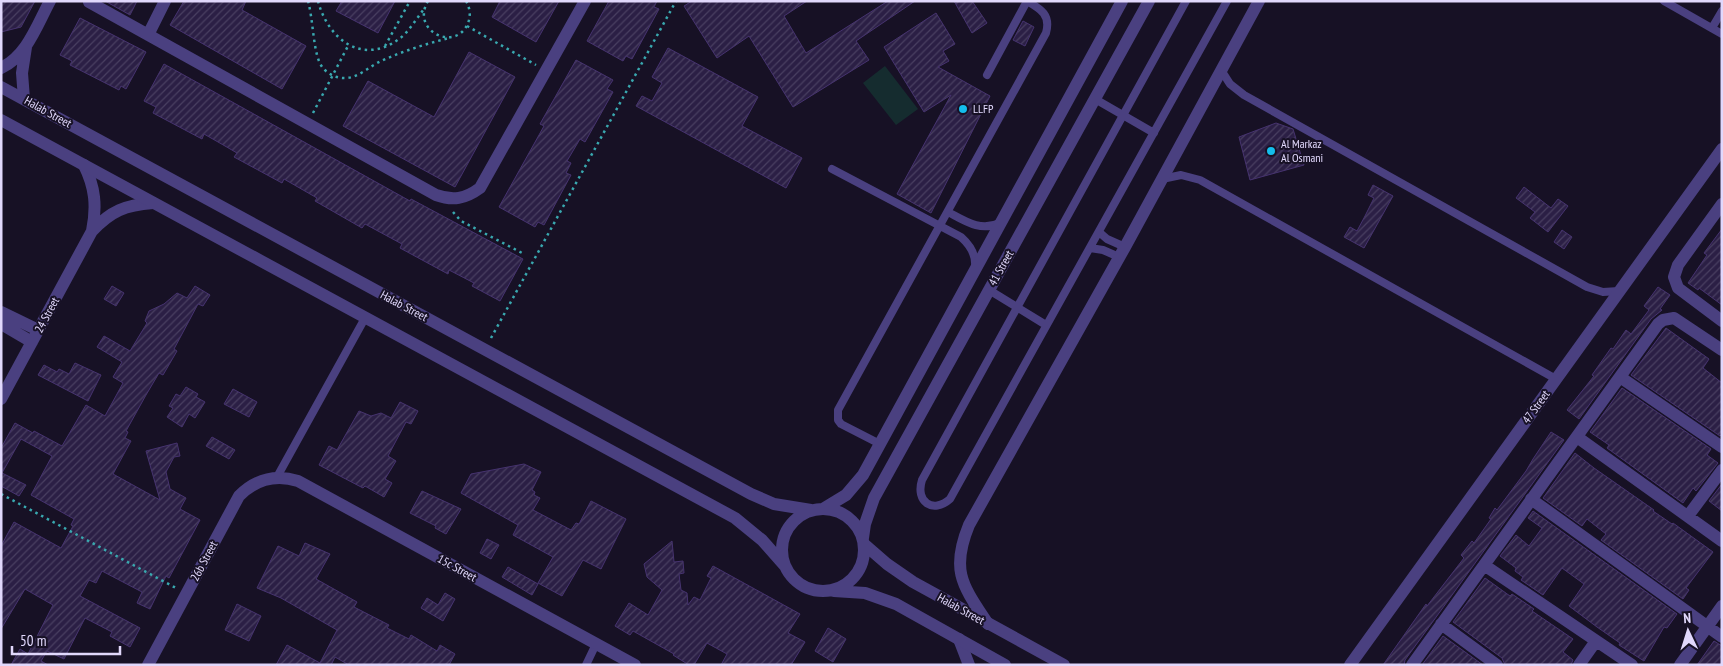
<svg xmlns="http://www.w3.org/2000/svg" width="1723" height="666" font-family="'PT Sans Narrow',sans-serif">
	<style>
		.garden { fill: #152c2f }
		.building { fill: url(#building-hatch); stroke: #46336f }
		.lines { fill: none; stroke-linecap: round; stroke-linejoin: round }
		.path { stroke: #39a8af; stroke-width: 2.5; stroke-dasharray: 2.5 4; stroke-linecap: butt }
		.service { stroke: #4a4080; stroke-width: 8 }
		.minor { stroke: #4a4080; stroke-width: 12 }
		.tertiary { stroke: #4a4080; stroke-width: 12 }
		.poi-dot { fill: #14bdec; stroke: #171125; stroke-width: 2 }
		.labels { text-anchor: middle; stroke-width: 4; stroke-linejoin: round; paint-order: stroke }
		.poi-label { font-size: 12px; fill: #e1d8fc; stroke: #171125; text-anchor: start }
		.street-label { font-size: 12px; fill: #e1d8fc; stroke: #171125 }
	</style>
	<defs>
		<pattern id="building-hatch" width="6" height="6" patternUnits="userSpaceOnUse" patternTransform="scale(1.25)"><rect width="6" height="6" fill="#2b1f45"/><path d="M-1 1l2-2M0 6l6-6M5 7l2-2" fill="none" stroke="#493f61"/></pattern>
	</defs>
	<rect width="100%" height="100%" fill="#171125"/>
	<path class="garden" d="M885,66L918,109L896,125L863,83Z"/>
	<path class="building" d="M1,1H35L21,27L1,32Z
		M105,1H137L130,15Z
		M184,1H246L242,10L306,46L282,89L170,25Z
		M342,1H395L378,33L336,11Z
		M500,1H559L536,42L492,17Z
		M609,1H657L654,7L659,9L632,59L626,56L623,61L587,41Z
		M692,1H807L784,16L806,53L888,1H915L856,41L869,60L793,107L749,36L717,58L684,6Z
		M954,1H972L987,23L972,33Z
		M936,13L955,44L943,51L949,61L938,67L990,96L931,213L897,194L951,95L924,112L884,47Z
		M80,18L146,52L126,89L121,86L119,90L70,65L72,61L60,55Z
		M1023,21L1034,27L1025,46L1013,40Z
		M668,48L758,97L742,126L802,158L786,188L636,106L642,96L652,101L662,83L652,77Z
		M469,52L515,77L455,187L343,126L368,81L434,117Z
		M576,60L613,80L607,89L613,92L585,142L580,139L567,161L571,163L566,173L571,175L544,225L538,222L535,227L499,207L544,126L540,124Z
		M164,64L410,201L411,199L523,259L500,301L472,286L474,283L449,270L448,274L400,248L402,244L365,224L362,228L315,201L317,198L284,179L282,183L234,157L237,153L225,146L204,134L202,139L153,113L156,107L144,101Z
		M1276,123L1293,129L1304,165L1250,180L1239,137Z
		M1373,185L1393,196L1364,248L1344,237L1350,227L1357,231L1365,216L1374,198L1368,195Z
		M1524,187L1551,208L1558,199L1568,206L1548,232L1530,218L1535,212L1516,198Z
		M1722,229V305L1699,288L1698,290L1688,283L1707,255L1704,253Z
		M1562,230L1572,237L1564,249L1554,242Z
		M112,286L124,293L116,306L104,299Z
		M195,286L210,295L203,306L198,304L174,349L177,351L163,375L159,373L146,395L126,431L128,432L125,438L131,441L113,474L160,500L146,451L177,443L180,456L174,457L166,472L170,489L186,498L180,509L200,520L169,578L166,576L150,609L137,603L142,592L102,571L96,583L89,580L80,596L140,628L130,647L110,636L112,632L85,618L64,659L47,651L41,661L48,665H11L20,649L28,654L53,605L25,589L1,629V546L14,522L61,548L73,526L71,525L74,519L31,495L52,456L21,439L2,473L26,485L19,496L1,486V448L15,423L33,433L34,431L62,446L86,405L105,416L123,383L113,377L122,362L97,347L104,336L130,351L147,323L145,321L149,311L164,304L177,293L187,298Z
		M1658,287L1670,295L1660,309L1662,310L1651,319L1579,419L1567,410L1594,376L1592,375L1611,348L1613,349L1626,330L1631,334L1649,310L1644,306Z
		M1666,328L1709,359L1703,368L1722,383V434L1720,436L1631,375Z
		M75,363L101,375L88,401L38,375L44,365L57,372L59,369L69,374Z
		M186,387L198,394L196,397L205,402L195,418L189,414L182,427L167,417L173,408L169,406L176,394L180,396Z
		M1622,388L1711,449L1707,455L1718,463L1696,491L1693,488L1683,503L1607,448L1609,445L1590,432Z
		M233,389L257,402L249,417L224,404Z
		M400,402L418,411L411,424L406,422L388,456L396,461L385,479L392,483L384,497L365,486L363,488L319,465L329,446L337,450L359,411L371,416L381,413L391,418Z
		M1551,432L1564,440L1434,620L1405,660L1404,665H1383L1426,604L1427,606L1464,558L1461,555L1472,541L1474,543L1491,519L1489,518L1495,508L1497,510L1526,471L1533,459Z
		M212,437L235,450L229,459L206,446Z
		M1575,453L1594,468L1654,510L1653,511L1672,524L1673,523L1713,552L1686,588L1689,590L1683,599L1601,540L1606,534L1587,519L1582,526L1543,498Z
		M524,464L541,472L532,490L535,492L534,495L540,498L533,510L571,530L576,523L579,524L591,501L626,519L601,569L583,560L562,596L538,583L553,557L513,535L518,525L461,493L471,474Z
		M1722,484V511L1709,501Z
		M422,491L461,509L446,534L435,528L436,526L410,513Z
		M1533,511L1677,614L1667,628L1664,627L1644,661L1619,645L1620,643L1597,627L1569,606L1584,584L1562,568L1543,595L1521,580L1523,577L1515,571L1516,568L1500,556L1516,535L1529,546L1542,528L1528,518Z
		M487,539L499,545L491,559L480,553Z
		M672,541L674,562L683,561L684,573L679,574L681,590L687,593L688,605L694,597L700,600L711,578L707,576L713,566L800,614L788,633L805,642L791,665H721L727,654L707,643L694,665H689L673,655L674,654L633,631L630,635L615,626L629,603L648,615L662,590L647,577L644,564Z
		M305,543L330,554L316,579L357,602L354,607L389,625L387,628L409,639L411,635L437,651L440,645L455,654L449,665H349L335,657L331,665H276L287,645L320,663L337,630L281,598L257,588L278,546L299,556Z
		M508,567L538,584L532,595L502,577Z
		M1485,578L1510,596L1512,594L1534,609L1532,611L1573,639L1563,652L1573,660L1571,665H1505L1502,658L1453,622Z
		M445,593L455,599L443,621L421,608L427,598L438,605Z
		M237,604L261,616L249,641L225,630Z
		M828,628L846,639L833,662L815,651Z
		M1443,636L1483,665H1422Z
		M1714,641L1722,646V665H1697Z"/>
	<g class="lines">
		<path class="path" d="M308,1C313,19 313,46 319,61C323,72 335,79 347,78C359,77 370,66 381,61C403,51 426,44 449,38
			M318,1C328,39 362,66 399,39C409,32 416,19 424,9
			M428,1C410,31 456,53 468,23C471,16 470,8 466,1
			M467,26L536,65
			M385,46L410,1
			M313,113L348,46
			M453,212L461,221L524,254
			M491,338L676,1
			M1,494L176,588"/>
		<path class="service" d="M1186,1L922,480C915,502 933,514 950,499L1227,1
			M1664,1L1722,34
			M1712,28L1722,11
			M1221,70L1230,84L1244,95L1587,287L1603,292L1619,291
			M987,75L1027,1
			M1095,99L1154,133
			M832,169L961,237C970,245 976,254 975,266
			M1162,179L1181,175L1200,180L1556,379
			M948,212C965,221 980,232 1000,223
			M1099,232L1107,239L1125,247
			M1090,248L1103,250L1119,257
			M989,290L1046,325
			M880,444L841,424L838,420V410L1046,33C1051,15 1041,9 1027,1
			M277,477L365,318
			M586,665L596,644"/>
		<path class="minor" d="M89,2L436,195C453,201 465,199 480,188L585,1
			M148,35L165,1
			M1,68C27,56 37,25 50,1
			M24,99L22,73L26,47
			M84,165C95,187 97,206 92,231
			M1722,204L1678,265L1674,277L1678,288L1722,321
			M1,312L38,330
			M1,324L32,342
			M1620,377L1722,447
			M1,399L92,231C111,211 125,205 153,203
			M1577,437L1722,541
			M1531,499L1722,637
			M1688,516L1722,470
			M1484,565L1632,665
			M988,624C963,586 950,571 969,525L1125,247L1259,1
			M1441,624L1497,665
			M959,639L969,665
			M148,665L239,496C256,479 275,474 298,481L635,665
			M1350,665L1722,149
			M1412,665L1658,324L1663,320L1674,318L1722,350
			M1579,665L1596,641
			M1680,665L1722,606"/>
		<path class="tertiary" d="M1,87L751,494L774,504L811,510
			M1,120L735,518L762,540L785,566
			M782 550a41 41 0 1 1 82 0a41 41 0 1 1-82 0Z
			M823,509L846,495L863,475L1122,1
			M863,538L865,524L874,498L1149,1
			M864,544L887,564L913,582L1064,665
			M834,591L865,593L896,604L1005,665"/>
	</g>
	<g class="poi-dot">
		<circle cx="963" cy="109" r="5"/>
		<circle cx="1271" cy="151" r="5"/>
	</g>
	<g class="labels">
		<g class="poi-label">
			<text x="973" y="113">LLFP</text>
			<text x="1281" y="148">Al Markaz<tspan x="1281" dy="14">Al Osmani</tspan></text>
		</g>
		<g class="street-label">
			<text transform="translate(48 112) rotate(29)" y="4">Halab Street</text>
			<text transform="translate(1001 268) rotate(-61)" y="4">41 Street</text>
			<text transform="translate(404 306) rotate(28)" y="4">Halab Street</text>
			<text transform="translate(47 315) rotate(-62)" y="4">24 Street</text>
			<text transform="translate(1536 407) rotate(-54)" y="4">47 Street</text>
			<text transform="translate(204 561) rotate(-62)" y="4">26b Street</text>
			<text transform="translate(457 568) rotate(29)" y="4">15c Street</text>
			<text transform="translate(961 609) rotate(29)" y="4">Halab Street</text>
		</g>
	</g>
	<rect width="1723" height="666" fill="none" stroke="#e1d8fc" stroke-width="5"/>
	<g transform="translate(1688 631) rotate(356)" stroke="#171125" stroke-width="4" paint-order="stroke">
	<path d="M0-4L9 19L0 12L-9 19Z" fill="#e1d8fc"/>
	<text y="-8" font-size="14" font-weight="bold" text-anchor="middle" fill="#e1d8fc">N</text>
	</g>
	<path d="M12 646v8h108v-8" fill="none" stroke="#e1d8fc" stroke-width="2.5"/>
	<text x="20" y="646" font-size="15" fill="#e1d8fc" stroke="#171125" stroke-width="4" paint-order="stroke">50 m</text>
</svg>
